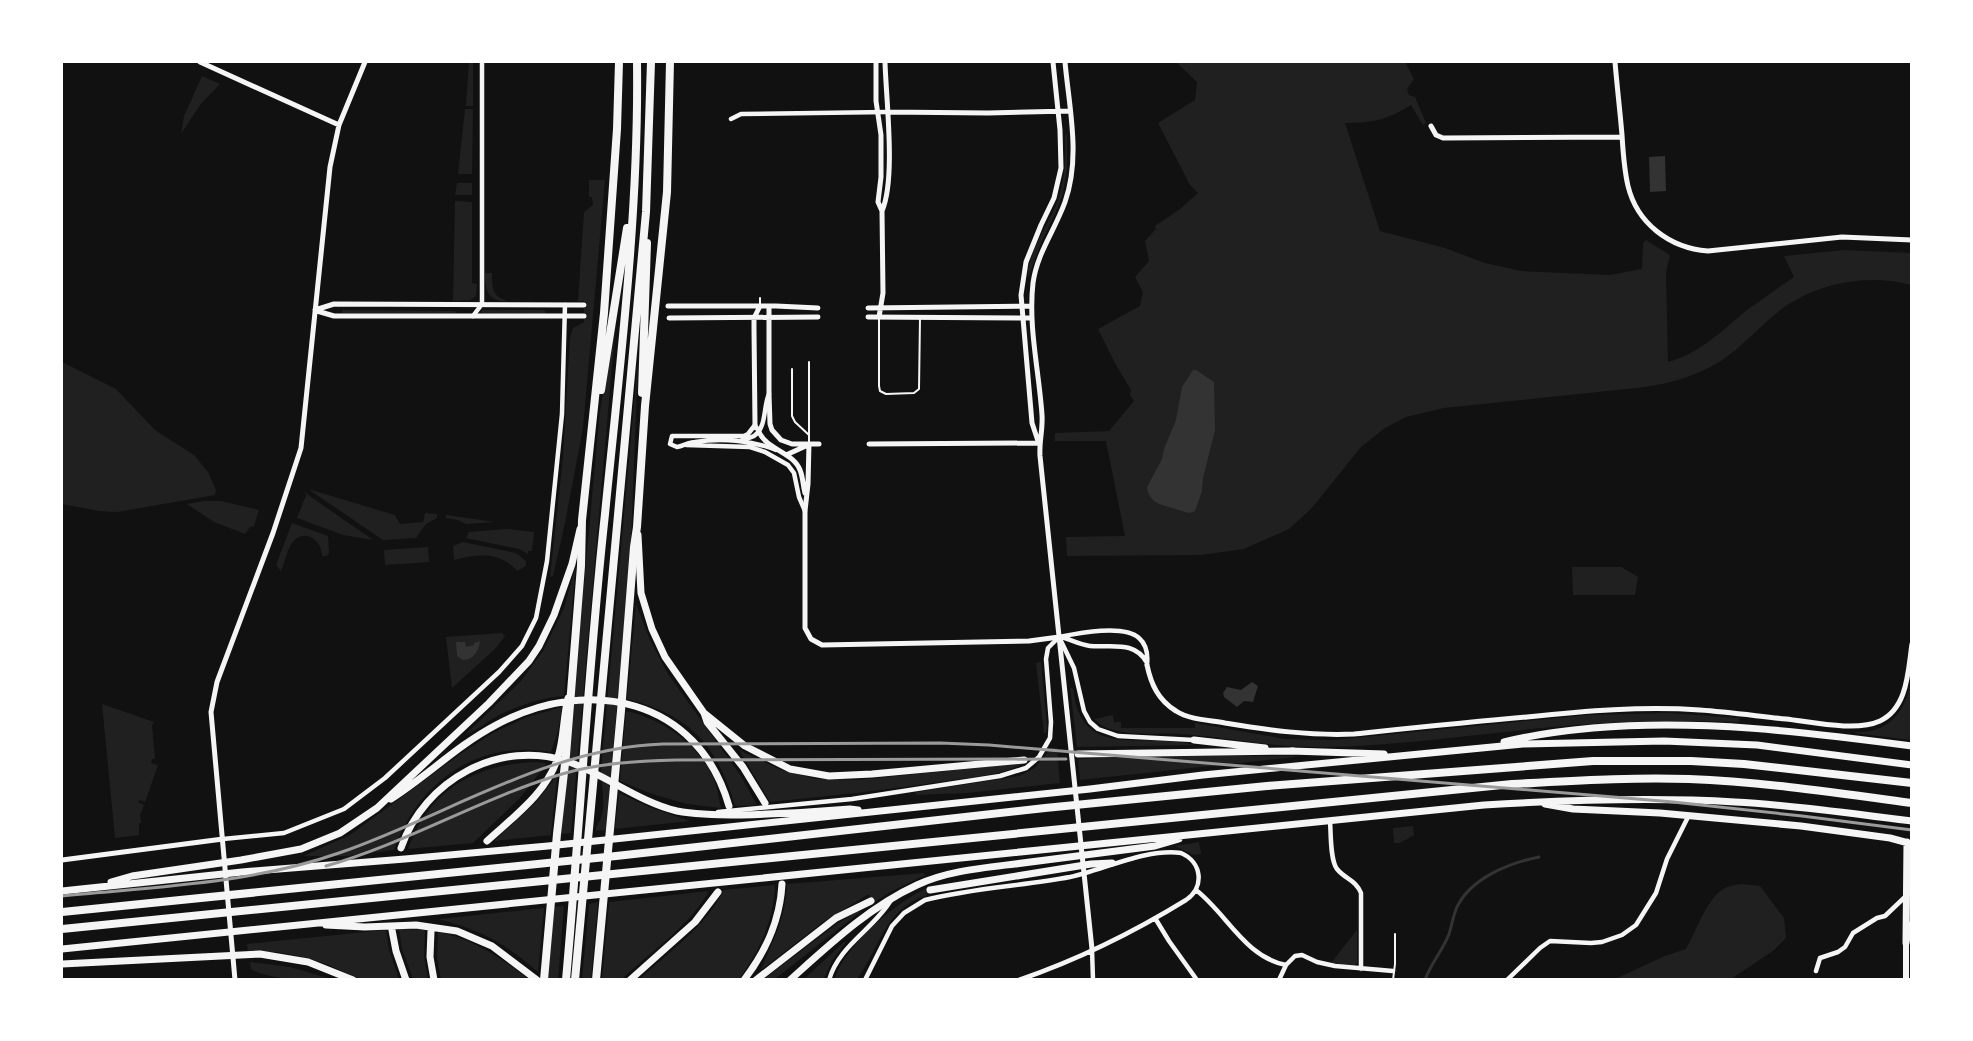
<svg xmlns="http://www.w3.org/2000/svg" width="1973" height="1041" font-family="'PT Sans',sans-serif">
	<style>
		.green { fill: #202020 }
		.water { fill: #333 }
		.lines { fill: none; stroke-linecap: round; stroke-linejoin: round }
		.stream { stroke: #333; stroke-width: 3 }
		.service { stroke: #f5f5f5; stroke-width: 2 }
		.minor { stroke: #f5f5f5; stroke-width: 4.5 }
		.tertiary { stroke: #f5f5f5; stroke-width: 5 }
		.secondary { stroke: #f5f5f5; stroke-width: 6 }
		.primary { stroke: #f5f5f5; stroke-width: 7 }
		.trunk { stroke: #f5f5f5; stroke-width: 8 }
		.motorway { stroke: #f5f5f5; stroke-width: 8 }
		.rail { stroke: #9a9a9a; stroke-width: 3 }
	</style>
	<rect width="100%" height="100%" fill="#111"/>
	<path class="green" d="M469,62H473V106H466Z
		M1176,62H1405L1414,79L1407,89L1409,95L1415,97L1426,123L1423,125L1411,105C1387,120 1372,123 1345,123L1380,231L1445,248L1485,263L1521,271L1610,275L1642,269L1643,244L1646,240L1670,255L1666,272L1668,362C1699,354 1723,330 1747,310C1762,299 1778,288 1794,277L1784,256L1844,250L1911,253V285C1867,273 1816,283 1779,311C1759,327 1741,348 1719,362C1696,376 1672,383 1645,387L1444,408L1406,417L1385,428L1361,447L1311,509L1289,529L1244,549L1201,555L1067,556L1066,537L1125,536L1106,441H1055V433L1109,431L1134,401L1130,395L1131,390L1116,365L1098,329L1140,306L1143,292L1135,277L1149,261L1145,241L1156,229L1155,226L1180,209L1198,193L1190,185L1158,123L1195,100L1197,82Z
		M202,76L220,84L200,105L181,134L184,116Z
		M465,109H473L472,174H458Z
		M1067,134V169L1063,193L1058,207L1041,243L1028,278C1026,254 1050,223 1058,200C1065,179 1066,157 1065,135Z
		M589,180H605L583,428L565,523L553,576L550,577L563,457L570,337L573,328L584,322V301H578L584,212L593,205L592,197H589Z
		M457,183H472V195H455Z
		M455,201L472,202V283L477,284L476,296L470,300L453,301Z
		M485,273H492C492,288 492,296 507,301C488,302 485,290 485,273Z
		M342,310L455,311L456,313H342Z
		M482,310H544L546,312L545,314L482,313L481,312Z
		M616,321L571,833L561,834L600,410Z
		M638,360L631,544L606,830L596,831C596,825 599,824 601,818C606,803 601,785 601,770Z
		M62,362L116,389L155,430L194,455L208,472L216,490L215,495L117,512L99,511L62,504Z
		M308,489L395,515L400,524L423,522L425,513L437,514V518L426,524L416,538L383,540Z
		M304,491L311,497L373,540L343,535L297,518L306,495Z
		M204,501H221L259,510L254,526L250,527L245,534L214,522L187,504Z
		M446,515L495,522L466,524L458,520L446,518Z
		M292,523L328,536L329,553L327,556H322C322,540 304,527 292,543C287,550 285,562 281,571L276,565Z
		M507,529L534,532L532,551H528V554L519,549L466,538L469,532Z
		M463,542L516,553L526,561V566L517,571C500,551 477,554 454,560L453,546Z
		M428,547L429,562L385,565L384,550Z
		M576,565L564,696C541,698 520,705 499,715C488,721 478,730 466,734L521,681L543,651L564,608Z
		M1572,567H1621L1638,577L1635,595H1573Z
		M636,604L650,640L668,674L741,776L757,805L735,806C717,745 690,715 627,699Z
		M502,633L505,636L496,648L452,688L446,637Z
		M1041,662L1047,726L1046,733H1044L1036,663Z
		M1911,679V740L1855,733V732C1889,734 1907,710 1911,679Z
		M1070,687L1073,689C1080,748 1120,739 1167,741C1175,742 1187,742 1194,745L1077,747Z
		M102,704L154,722L152,725L155,759H152L151,763L158,765L145,802L139,800L138,802L144,805L140,815L141,823H139V835L115,838Z
		M562,707L558,731L551,752C478,739 418,782 394,850L346,856H303L350,835L463,752L493,733L527,717Z
		M626,711C664,719 703,747 716,785C718,792 719,800 721,808L687,804L652,794L620,781Z
		M1667,713L1739,718V722C1677,720 1615,721 1553,727C1476,734 1399,746 1322,747C1274,748 1228,737 1181,734C1156,732 1112,739 1094,719L1113,715L1114,722H1121V728H1195V723L1285,739L1333,740L1588,715Z
		M1051,748H1057L1060,783L967,793L916,795V792L1019,776L1035,768Z
		M739,750L781,770L816,779L858,780L1024,763C1004,775 976,776 953,780C892,789 831,796 770,802Z
		M1130,756H1294L1295,757L1080,780L1078,759Z
		M534,762L546,763L545,766L519,799L473,843L408,849C429,790 474,765 534,762Z
		M555,778H557L551,835L494,841L535,803Z
		M619,793L649,807L690,821L615,829Z
		M1413,826L1414,835L1400,843H1394L1393,828Z
		M1199,842L1201,854L1194,855L1175,846Z
		M924,873L925,875L892,891L870,905L871,900L869,894L823,922L761,970C774,937 785,921 787,884Z
		M1741,884L1760,886L1784,918L1786,938L1773,951L1731,979H1615L1665,956L1686,949C1695,933 1707,899 1722,890C1727,886 1735,885 1741,884Z
		M775,885C774,920 759,952 739,979H640C669,951 705,928 724,890Z
		M929,887L927,895C883,910 881,947 857,979L834,980C845,945 897,901 929,887Z
		M709,891C689,927 651,951 622,979H602L609,902Z
		M598,902L591,979H582L589,904Z
		M564,906L558,979H548L554,907Z
		M544,908L538,972C503,942 483,931 438,919Z
		M859,911L860,912L775,979H764L838,923Z
		M399,929L425,930L424,957L428,979H413L402,949Z
		M386,930L389,950L399,979H359L329,965L308,958L277,952H248L247,944Z
		M1357,930V963L1354,966L1331,963Z
		M438,932C473,939 500,957 528,979H441L437,958Z
		M844,942H846L832,961L824,979H804Z
		M250,962L290,967L331,979C311,980 267,980 251,969Z"/>
	<path class="water" d="M1665,156L1666,191L1650,192L1649,157Z
		M1193,370H1196L1214,382L1215,430L1203,478L1202,491L1195,511C1188,515 1184,511 1176,509C1163,505 1149,504 1147,487L1162,459L1164,449L1176,420L1182,387Z
		M480,641C479,651 473,660 463,660L457,656L456,642H465L466,647L474,645V643Z
		M1252,682L1258,686L1253,702L1244,701L1237,707L1224,697L1223,693L1227,687L1241,690Z"/>
	<g class="lines">
		<path class="stream" d="M1425,980C1431,963 1443,950 1449,934C1452,925 1453,916 1457,907C1471,878 1509,863 1539,857"/>
		<path class="service" d="M760,306V298
			M879,317V386L880,391L886,394L914,393L919,389L920,318
			M792,369V416L795,422L809,435
			M809,443V362
			M1393,980L1395,964V934"/>
		<path class="minor" d="M731,119L741,114L887,112
			M473,316L482,304V62
			M759,432L755,425L748,434L744,436H672L670,444L677,447C683,446 689,442 695,442C721,438 752,440 776,450
			M740,441C745,439 750,438 754,436C767,427 763,407 769,394
			M686,445L750,447L765,452L788,465L794,473L799,497L805,511
			M1059,637C1079,633 1124,624 1139,638C1147,645 1148,656 1147,665
			M1062,637C1071,640 1081,645 1090,646C1111,648 1135,640 1147,663
			M1060,639L1074,668L1084,711L1090,722L1098,729L1118,736L1194,740
			M718,812L852,799L1000,776L1026,768L1039,757L1050,738L1051,722L1046,659L1048,648L1059,637
			M1330,821C1331,833 1330,860 1337,869C1345,879 1356,880 1361,893V969
			M223,839L284,833L344,809L385,778L499,672L522,646L536,618L547,561L562,414L565,305
			M1196,890C1227,914 1245,957 1286,965L1279,980
			M1155,918L1169,941L1197,980
			M1092,949L1093,980
			M1286,965L1295,956L1302,955L1317,962L1335,966L1393,971
			M1816,971L1820,958L1838,952L1845,947L1853,933L1877,918L1885,916L1906,896
			M829,980C839,945 874,929 891,900
			M865,980L892,926L904,913L925,900C972,888 1022,886 1070,877C1103,870 1147,848 1181,853C1202,862 1205,887 1186,900C1134,932 1077,960 1019,980
			M1507,980L1540,948L1550,941L1591,943L1602,942L1622,935L1636,925L1656,893L1667,859L1689,815"/>
		<path class="tertiary" d="M200,62L339,125
			M876,62V101L881,135V177L878,202L882,211L883,293L879,317
			M1065,62C1069,107 1081,157 1065,202C1055,230 1037,253 1033,283C1028,326 1039,371 1042,415C1043,429 1039,442 1040,456L1092,949
			M1615,62C1617,86 1620,111 1622,135C1623,152 1624,169 1628,186C1637,223 1669,248 1708,251L1842,237L1912,240
			M887,112L988,113L1070,111
			M1431,126L1436,135L1443,138L1622,137
			M882,211C896,179 886,99 885,62
			M668,306H776L818,308
			M769,306V394L770,424L772,430L781,440L792,444H819
			M868,308L1031,306
			M315,310L334,304L584,305
			M317,311L334,316H584
			M868,317L1032,318
			M669,318L818,317
			M755,425L754,329V318L760,306
			M759,432C767,450 793,452 800,470C803,477 803,486 805,493
			M1038,441L1032,423L1021,295L1026,262L1041,225L1054,198L1061,168L1060,130L1053,62
			M809,444L808,484L805,511V628L811,639L822,645L1029,641L1059,637
			M869,444L1039,443
			M786,455L808,445
			M1147,665C1151,684 1158,700 1176,711C1190,720 1209,720 1225,723C1268,730 1310,736 1354,734C1412,728 1469,722 1527,717C1584,711 1642,706 1700,710C1728,712 1757,716 1786,719C1812,722 1856,732 1880,721C1908,708 1908,670 1912,644
			M62,860L223,839
			M235,980L211,712L217,682L273,533L301,448L330,167L339,125L365,62"/>
		<path class="secondary" d="M1906,980V943L1912,923"/>
		<path class="primary" d="M638,535L641,593L652,629L665,657L704,713L745,746L790,769L829,776L872,774L1024,760
			M704,713L707,722L743,767L765,803
			M1194,740L1265,748
			M1504,742C1535,734 1561,731 1593,728C1700,719 1806,732 1912,746
			M1291,751L1384,754
			M1078,754L1294,751
			M391,799C427,776 458,745 496,725C588,675 698,698 729,806
			M1545,804L1573,809L1660,813L1801,826L1890,838L1912,844
			M487,841C513,817 547,793 558,757C564,738 563,718 568,698
			M401,848C424,780 500,738 569,762C606,775 639,802 677,811C698,815 720,815 741,815C777,814 814,812 850,809L858,810
			M111,882L132,876L241,860L301,849L340,833L377,808L489,703L529,661L539,646L554,615L572,564L580,529
			M930,890L1091,864L1112,863
			M62,891L242,872L405,859L548,846L1090,789L1203,775L1523,744L1664,741L1757,745L1912,765
			M326,925L365,927L416,925L457,931L492,946L537,980
			M392,930L396,951L406,980
			M431,931L430,957L434,980
			M1906,943L1907,842
			M62,949L1484,805C1567,800 1651,797 1735,802C1794,805 1853,814 1912,821
			M62,964L260,954L308,962L353,980
			M630,980L695,922L718,892
			M744,980C766,951 780,921 782,884
			M756,980L836,918L871,901
			M790,980C829,945 869,907 917,885C947,871 982,868 1015,864C1062,858 1108,852 1155,846L1179,839"/>
		<path class="trunk" d="M601,390L627,228
			M642,393L647,243
			M544,980L557,834L566,755L581,566L582,520L604,313L617,129L619,62
			M566,980C580,824 588,669 605,514C620,364 639,212 637,62
			M575,980L646,212L651,62
			M596,980L621,711L634,547L637,527L645,406L667,192L670,62"/>
		<path class="motorway" d="M62,912L616,856L1045,808L1267,786L1593,761H1691L1744,764L1912,783
			M62,929L1512,784C1571,781 1630,777 1689,779C1764,782 1838,793 1912,803"/>
		<path class="rail" d="M326,866C407,843 481,798 562,774C599,763 637,761 676,760L1066,759
			M62,896C154,887 250,884 339,853C447,816 546,748 663,744L940,743L989,745L1673,802L1802,816L1912,830"/>
	</g>
	<rect width="1973" height="1041" fill="none" stroke="#ffffff" stroke-width="126"/>
</svg>
